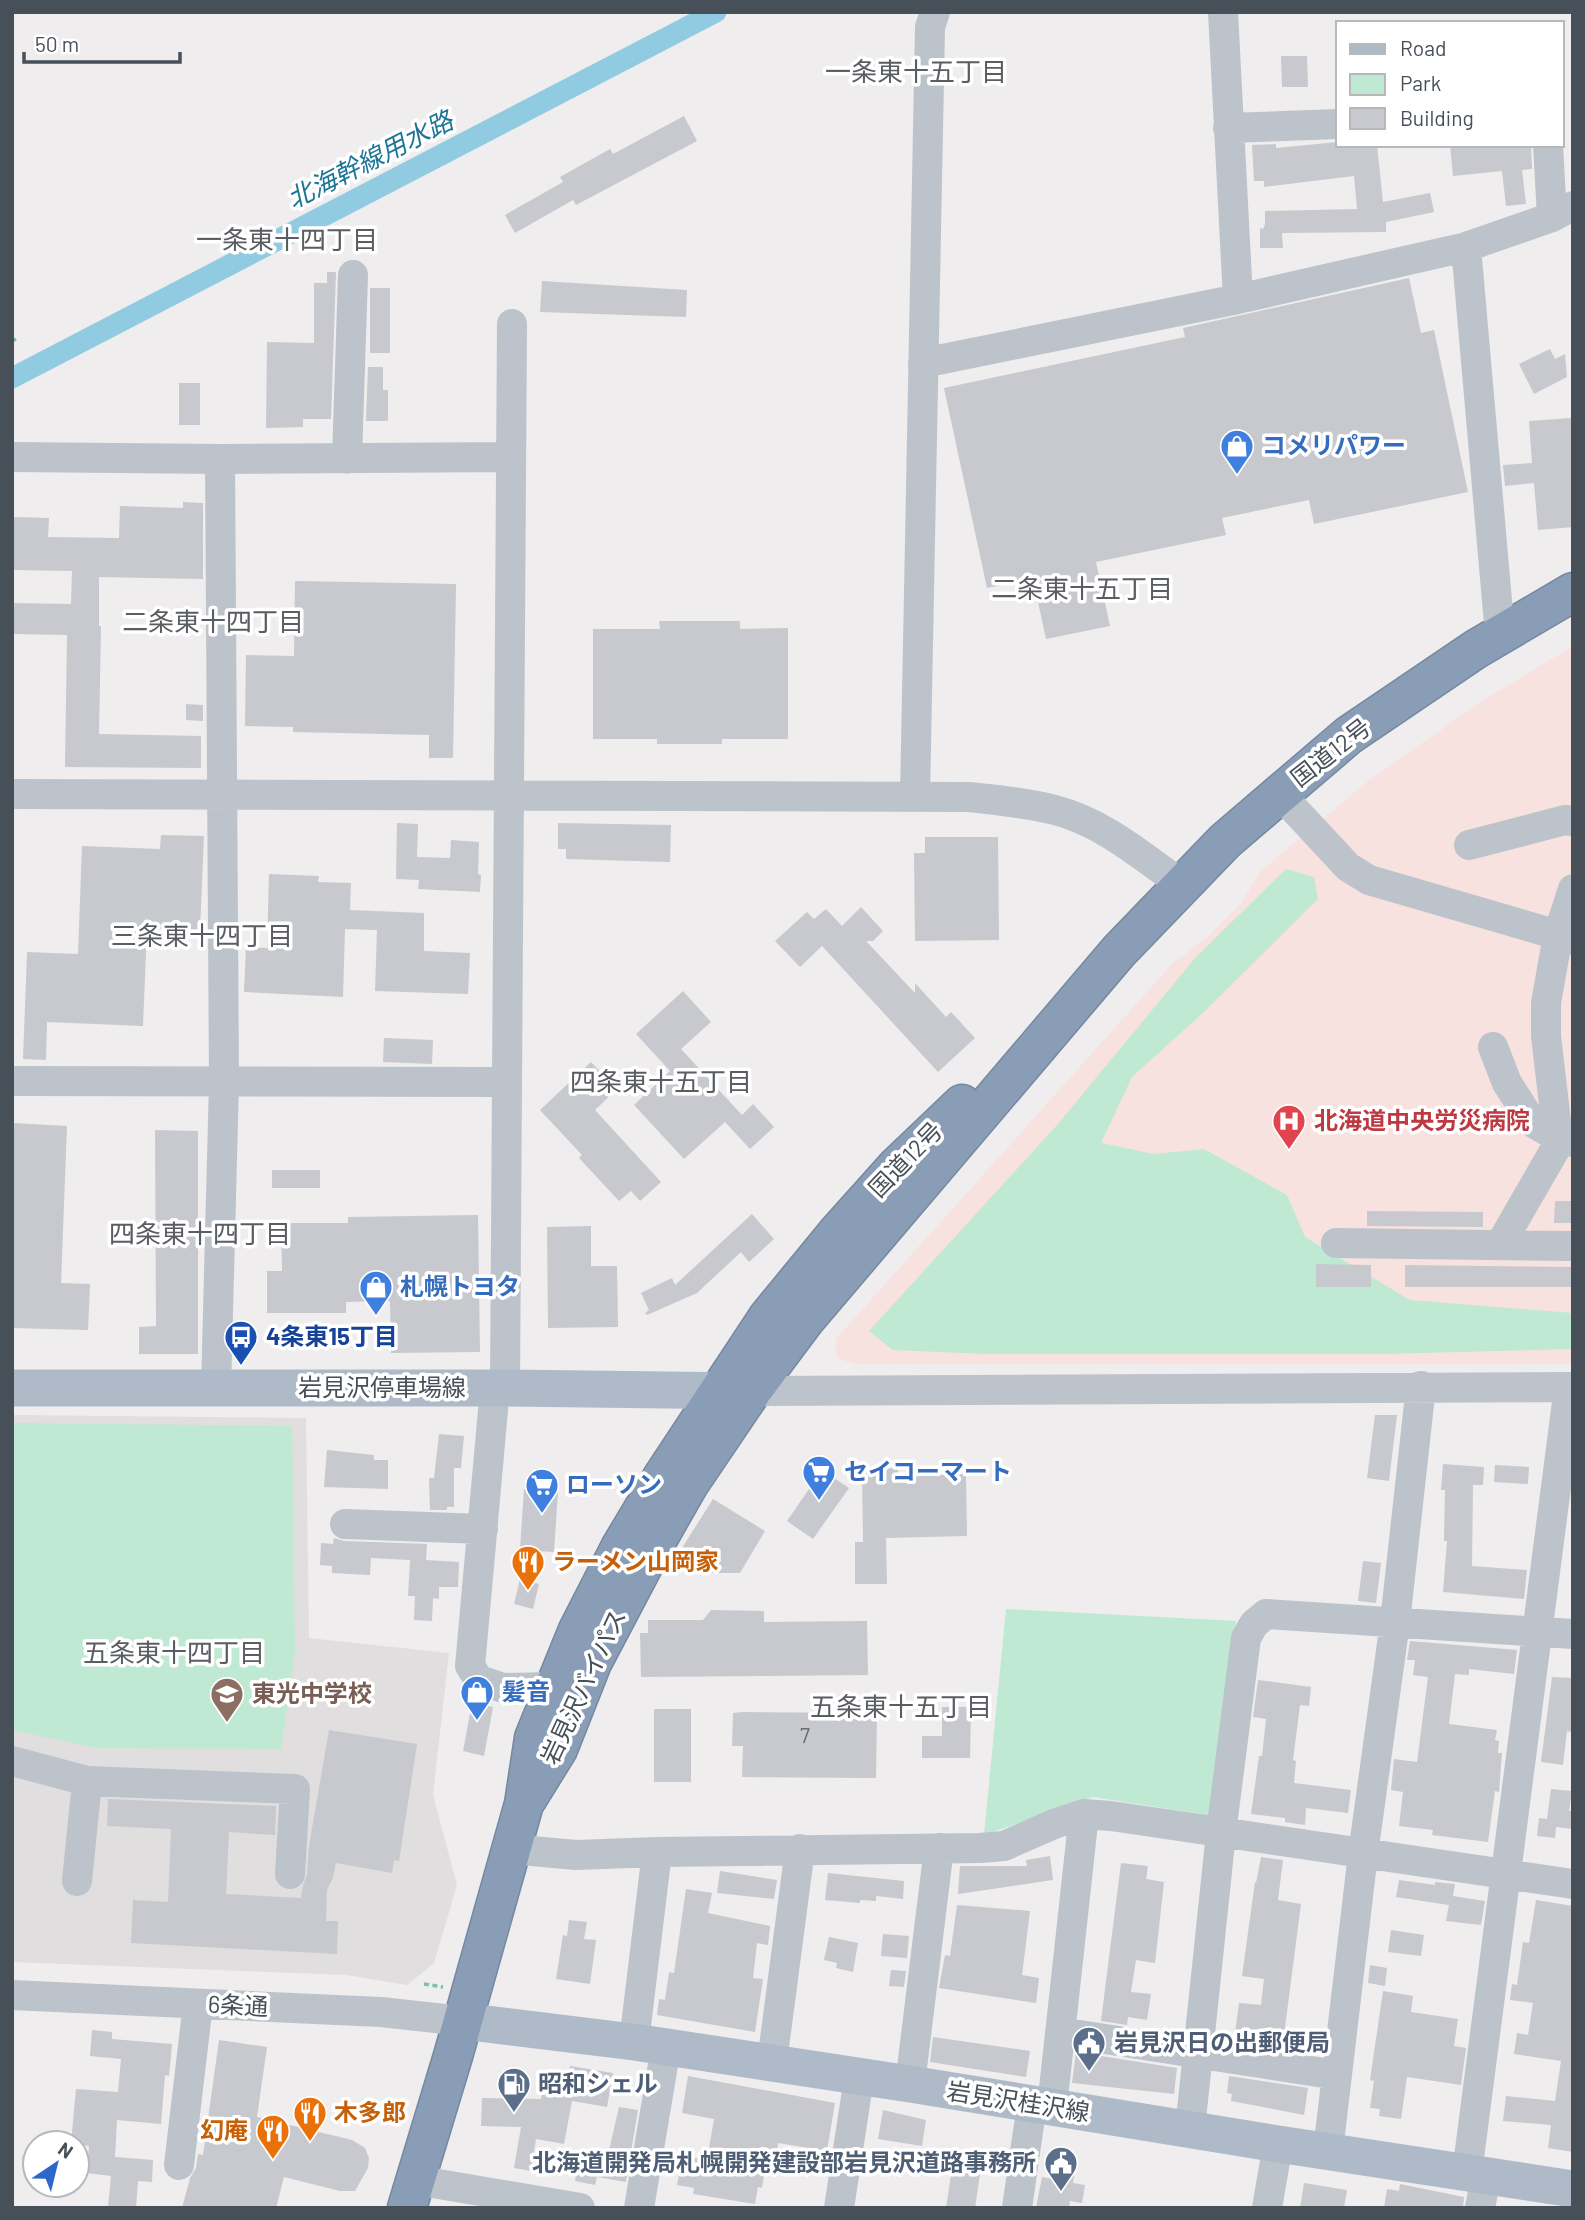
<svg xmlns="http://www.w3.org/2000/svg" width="1585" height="2220" font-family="Barlow,'Noto Sans JP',sans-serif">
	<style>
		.education { fill: #e0dede }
		.medical { fill: #f7e2df }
		.green { fill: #bfe9d2 }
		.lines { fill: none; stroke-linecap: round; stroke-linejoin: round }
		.canal { stroke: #91cbe1; stroke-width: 21 }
		.building { fill: #c7c9cf }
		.highway-casing { stroke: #7588a2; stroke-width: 41 }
		.path { stroke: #7bc2a4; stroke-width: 3.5; stroke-dasharray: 5 3.5; stroke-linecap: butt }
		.minor { stroke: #bcc3ca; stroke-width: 30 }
		.major { stroke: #afbac9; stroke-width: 37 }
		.highway { stroke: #8a9db6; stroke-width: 38 }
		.labels { text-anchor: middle; stroke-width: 7; stroke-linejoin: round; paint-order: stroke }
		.number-label { font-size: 21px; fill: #676e76 }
		.shop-label { font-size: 24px; font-weight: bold; fill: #366cbe; stroke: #fff; text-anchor: start }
		.street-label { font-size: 24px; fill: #474f58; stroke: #fff }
		.health-label { font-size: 24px; font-weight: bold; fill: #be3a42; stroke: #fff; text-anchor: start }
		.transit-label { font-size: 24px; font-weight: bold; fill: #164399; stroke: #fff; text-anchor: start }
		.food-label { font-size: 24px; font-weight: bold; fill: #c56008; stroke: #fff; text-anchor: start }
		.education-label { font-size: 24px; font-weight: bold; fill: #785e54; stroke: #fff; text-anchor: start }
		.service-label { font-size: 24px; font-weight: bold; fill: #4e5e75; stroke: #fff; text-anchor: start }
		.neighbourhood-label { font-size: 26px; fill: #5a5d61; stroke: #fff }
		.water-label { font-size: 26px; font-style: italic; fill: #1c7596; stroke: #fff }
	</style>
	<rect width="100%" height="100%" fill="#efeded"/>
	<path class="education" d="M12,1415L306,1418L309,1638L449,1653L433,1795L457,1885L434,1963L407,1985L347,1975L12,1962Z"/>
	<path class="medical" d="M1573,646V1364H855L837,1358L836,1339L1173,963L1209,936L1240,905L1261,871L1367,782L1479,703Z"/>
	<path class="green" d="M1286,869L1314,877L1318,899L1203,1013L1132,1077L1101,1143L1154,1154L1204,1149L1287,1195L1305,1237L1410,1300L1573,1313V1349L1385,1354H985L893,1350L869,1331L1058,1124L1195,958Z
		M12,1423L292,1426L295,1651L281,1749L97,1748L12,1730Z
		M1006,1609L1236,1621L1214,1816L1093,1797L984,1835Z"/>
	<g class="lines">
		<path class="canal" d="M12,378L716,12"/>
	</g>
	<path class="building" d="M1281,56H1307L1308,87H1282Z
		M684,116L697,141L576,205L573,200L515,233L505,215L563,182L560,177L610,149L613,154Z
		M1338,142V145H1377L1383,202L1430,193L1434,212L1386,222V232L1282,233L1283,248H1260V228L1263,229L1265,224V211L1357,209L1354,176L1264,187V181H1254L1252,145L1276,144V148Z
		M1450,145H1531L1532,169L1522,170L1526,204L1506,206L1502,171L1453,176Z
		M327,272H336L331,419H303V427L266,428L267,342L314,343V283H327Z
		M1409,278L1421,333L1434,330L1468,492L1314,524L1309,500L1222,518L1226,535L1096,562L1110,626L1046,639L1033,579L987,588L944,388L1185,337L1183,328Z
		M542,281L687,290L686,317L540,312Z
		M370,288H390V353H370Z
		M1550,349L1555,359L1565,354L1567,377L1534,394L1519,364Z
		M368,367H383V390H388V421H366Z
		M179,383H200V425H179Z
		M1571,418L1573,527L1538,530L1534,483L1505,486L1503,465L1532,463L1529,421Z
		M183,502L203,503V579L99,577V626H101L99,734L201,736V768L65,767L67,635L12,634V603L71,604L72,571L12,570V517L49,518L48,537L119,538L120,506L183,508Z
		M295,581L456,584L453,758H429V735L293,732V727L245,726L246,655L294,656Z
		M659,621H740V629L788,628V739H722V744H657V739H593V629H660Z
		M186,704L203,705V721L186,720Z
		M397,823L418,824L417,857L450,858L451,840L479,842L478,874L481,875L480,892L418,889L419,880L396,879Z
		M558,823L671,825L670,862L566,859V849H558Z
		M161,835L204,836L200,930L147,928L143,1026L47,1022L46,1060L23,1059L27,952L78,954L82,846L160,849Z
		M925,837H998L999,940L915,941L914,853H925Z
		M269,874L319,876L318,882L351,883L350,910L424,913V951L470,953L468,994L375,991L377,930L345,929L343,997L244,992L246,947L267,948Z
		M861,907L883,931L873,941H866L915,993V983L946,1017L951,1012L975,1038L938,1072L822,946L800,967L775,941L807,912L814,919L826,909L842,926Z
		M683,991L711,1022L681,1049L742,1115L753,1104L774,1127L750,1149L725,1122L684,1159L634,1105L670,1071L636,1034Z
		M384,1038L433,1040L432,1064L383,1062Z
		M591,1062L617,1089L595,1110L661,1182L640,1201L631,1191L619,1201L579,1158L582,1155L540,1110Z
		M12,1123L67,1126L61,1283L90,1284L88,1330L12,1328Z
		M155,1130L198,1131V1354H139V1327L156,1326Z
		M272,1170H320V1188H272Z
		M1555,1201H1573V1223H1554Z
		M1367,1211L1483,1212V1227L1367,1226Z
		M752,1214L774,1239L749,1262L741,1252L697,1293L647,1315L645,1313L649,1310L641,1293L672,1278L675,1285Z
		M478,1215L480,1352L391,1353L390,1301L346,1302V1313H267V1271H282L281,1223H348V1217Z
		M591,1226V1266H617L618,1327L548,1328L547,1227Z
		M1316,1264L1371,1265V1287H1316Z
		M1405,1265L1573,1267V1287H1405Z
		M1375,1415H1397L1389,1481L1367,1478Z
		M439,1434L464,1436L461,1468H454V1507H447V1510H430L429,1478H434Z
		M327,1450L374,1455V1460H388V1489L324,1487Z
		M1443,1464L1484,1467L1483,1485H1473L1472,1566L1527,1570L1524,1599L1443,1592L1447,1541H1444L1445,1490H1441Z
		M1495,1465L1529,1467L1528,1484L1494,1482Z
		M898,1468V1476L966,1474L967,1536L886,1538L887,1584H855V1542H863L862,1469Z
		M822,1470L849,1488L813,1539L787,1521Z
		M524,1489L558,1491L554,1552L520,1550Z
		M713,1499L765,1531L740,1573H707L677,1556Z
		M334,1538L344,1541L427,1544L426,1560L459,1562L458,1587H439V1599L433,1598L432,1621L414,1620L415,1596H408L410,1560L371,1558L370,1575L332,1573V1566L320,1565L321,1543L333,1544Z
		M1363,1561L1381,1563L1376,1603L1358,1601Z
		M520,1579L539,1584L533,1609L514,1604Z
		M711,1610L764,1611V1622L867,1621L868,1675L641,1677L640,1633H648V1620H703Z
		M1410,1641L1517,1650L1514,1674L1469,1669V1675L1455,1674L1449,1724L1497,1730L1495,1740L1499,1741L1498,1753H1502L1499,1792L1495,1791L1488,1842L1432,1835L1433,1830L1399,1826L1403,1792L1391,1790L1394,1759L1417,1762L1428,1677L1413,1675L1415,1660H1407Z
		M1552,1677L1573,1678L1571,1732L1567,1731L1563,1765L1541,1762Z
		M1258,1680L1311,1687L1309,1706L1300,1705L1293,1760L1296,1761L1294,1783L1351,1790L1348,1813L1306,1808L1305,1825L1285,1822V1818L1251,1814L1259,1756H1262L1266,1719L1253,1717Z
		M472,1703L493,1707L484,1756L463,1751Z
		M942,1707H971L970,1758H922V1736H942Z
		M654,1709H691V1782H654Z
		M743,1712L877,1713L876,1778L742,1777L743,1746H732L733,1713Z
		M329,1730L417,1744L399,1861L394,1860L392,1873L336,1863L333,1878L327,1890L326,1921H338L337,1954L131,1943L133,1900L168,1902L171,1829L107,1826L108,1799L276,1806L275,1835L229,1832L226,1894L301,1898L303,1885L307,1875L309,1846Z
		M1551,1789L1572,1791L1569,1811H1573V1829L1556,1827L1555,1838L1537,1836L1539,1818L1547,1819Z
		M1050,1856L1053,1880L958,1894L960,1866H1027L1026,1860Z
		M1261,1857L1283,1860L1278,1900L1301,1904L1283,2043L1260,2039L1259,2045L1234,2041L1239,2003L1261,2005L1264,1979L1242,1976L1255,1882L1256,1883Z
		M1121,1863L1148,1866L1146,1879L1164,1882L1155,1963L1136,1960L1131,1992L1151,1994L1147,2020L1128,2017L1127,2025L1101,2021Z
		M720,1871L777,1880L774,1899L717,1893Z
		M828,1873L904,1881L903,1899L876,1896V1901L860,1900V1903L825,1900Z
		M1399,1880L1435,1885V1882L1455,1884L1453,1896L1485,1901L1481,1925L1446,1921L1449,1905L1396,1897Z
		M686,1889L712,1893L708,1913L770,1926L768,1945L757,1943L753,1978L763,1979L755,2032L657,2015L659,1999L665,2000L669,1972L674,1973Z
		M1536,1900L1573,1906V2152L1548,2148L1551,2125L1503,2121L1506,2096L1555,2101L1561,2061L1514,2054L1517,2033L1528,2035L1533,2003L1510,2000L1512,1984L1517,1985L1523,1942L1529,1943Z
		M957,1905L1030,1911L1022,1975L1039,1978L1036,2003L939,1988L945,1955L950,1956Z
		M569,1920L587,1922L584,1939L596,1940L590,1984L556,1979L563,1935L567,1936Z
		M1391,1930L1424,1935L1421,1956L1388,1952Z
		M883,1934L909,1936L907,1958L881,1956Z
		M829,1937L858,1943L853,1972L836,1968L837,1963L824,1960Z
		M1370,1965L1387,1968L1385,1986L1368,1983Z
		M891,1970L906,1971L904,1987L889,1986Z
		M1383,1991L1413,1996L1411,2012L1458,2019L1454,2046L1466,2048L1461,2085L1407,2077L1401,2119L1379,2116L1380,2109L1370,2108L1374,2081L1370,2080Z
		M92,2030L112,2032V2039L172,2044L169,2076L165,2075L161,2124L117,2120L115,2157L153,2160L152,2182L138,2181L136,2208H108L111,2176L87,2173L89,2146L71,2143L76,2089L118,2092L121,2059L90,2056Z
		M933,2037L1030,2051L1026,2077L930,2062Z
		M219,2040L267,2047L257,2117L352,2140L365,2148L369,2158L368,2168L355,2191H340L284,2177L276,2208H182L190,2178L196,2168L198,2154L203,2155Z
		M1076,2052L1177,2068L1174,2094L1072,2083Z
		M570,2066L613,2073L607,2107L572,2101L564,2144L536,2139L531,2171L514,2168L521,2127L481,2126L482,2098L541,2099L546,2074L568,2078Z
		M688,2076L835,2103L827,2151L778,2143L776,2159L767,2157L762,2188L758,2187L755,2204L693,2194L694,2188L677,2185L682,2156L707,2160L714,2119L682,2113Z
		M1229,2076L1308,2088L1304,2115L1231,2101L1232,2094L1227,2093Z
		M619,2107L638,2110L626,2182L597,2177L595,2185L575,2181L579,2154L607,2159Z
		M883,2110L926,2120L922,2146L878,2139Z
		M953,2162L981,2167L975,2208H946Z
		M1060,2166L1075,2169L1073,2183L1085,2185L1082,2203L1070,2201L1069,2208H1036L1042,2177L1057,2180Z
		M1304,2183L1347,2190L1344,2208H1300Z
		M1400,2184L1464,2197L1463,2208H1384L1387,2189L1399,2191Z"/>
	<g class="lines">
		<defs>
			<path id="highway" d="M524,1804L558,1749L592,1663L652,1549L689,1484L752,1391L805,1320L1119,951L1225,841L1349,735L1476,649L1573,592
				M407,2208L453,2056L524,1804L534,1738L578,1630L620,1548L663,1476L768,1317L837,1233L897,1166L962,1104"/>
		</defs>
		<use href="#highway" class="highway-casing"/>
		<path class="path" d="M12,341L16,339
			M424,1984L443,1987"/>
		<path class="minor" d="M1223,12L1238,299L1466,247L1552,217L1573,206
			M1228,128L1338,124
			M1548,145L1552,217
			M1466,247L1500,635
			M923,363L1238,299
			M12,457L220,459L511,457
			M347,459L353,275
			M1279,793L1348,867L1369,880L1558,935L1546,1003V1036L1557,1130L1561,1139L1573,1142
			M12,794L969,797C998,800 1027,803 1055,810C1102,822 1142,856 1181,884
			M915,797L930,27L935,12
			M1469,845L1565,820L1573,821
			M1573,889L1558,935L1573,940
			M1493,1047L1507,1083L1532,1122L1561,1139L1500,1245
			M12,1081L506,1082
			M1336,1243L1573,1246
			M495,1388L470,1666L479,1680L503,1688L553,1687
			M505,1388L512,324
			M216,1389L224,1082L220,459
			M752,1391L1573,1387
			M345,1524L483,1529
			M12,1761L87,1781L295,1789L290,1874
			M510,1849L576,1855L657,1852L980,1848L1004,1846L1054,1824L1084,1814L1111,1816L1573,1884
			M77,1881L87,1781
			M12,1995L381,2012L462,2021
			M1060,2032L1337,2075
			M634,2042L657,1852
			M772,2062L800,1849
			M910,2084L939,1848
			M1052,2107L1084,1814
			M1190,2129L1221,1833L1246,1638L1254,1624L1266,1614L1573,1634
			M1328,2151L1363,1854L1395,1622L1421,1386
			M179,2165L198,2004
			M1467,2173L1569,1387
			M415,2180L580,2208
			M639,2208L666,2047
			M839,2208L859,2078
			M1017,2208L1032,2104
			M1267,2208L1278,2144
			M1480,2208L1486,2176"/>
		<path class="major" d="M12,1388H505L746,1391
			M462,2021L634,2042L910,2084L1278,2144L1573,2189"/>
		<use href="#highway" class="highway"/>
	</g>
	<defs>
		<symbol id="shop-pin" viewBox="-11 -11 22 30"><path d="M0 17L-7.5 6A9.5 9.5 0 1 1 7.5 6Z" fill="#3f7fe0" stroke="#fff"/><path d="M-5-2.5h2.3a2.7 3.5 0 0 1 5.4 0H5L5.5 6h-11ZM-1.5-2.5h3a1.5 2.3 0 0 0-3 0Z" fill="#fff"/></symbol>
		<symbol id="hospital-pin" viewBox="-11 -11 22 30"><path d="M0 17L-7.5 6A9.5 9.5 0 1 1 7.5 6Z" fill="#e0444e" stroke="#fff"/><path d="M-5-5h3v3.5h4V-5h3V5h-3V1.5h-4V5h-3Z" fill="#fff"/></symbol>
		<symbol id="bus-pin" viewBox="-11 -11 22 30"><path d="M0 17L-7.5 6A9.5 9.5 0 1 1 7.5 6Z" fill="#1a4fb4" stroke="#fff"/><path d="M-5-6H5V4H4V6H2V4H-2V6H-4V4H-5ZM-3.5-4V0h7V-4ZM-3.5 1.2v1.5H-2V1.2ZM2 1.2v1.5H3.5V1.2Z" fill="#fff"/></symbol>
		<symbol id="supermarket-pin" viewBox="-11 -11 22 30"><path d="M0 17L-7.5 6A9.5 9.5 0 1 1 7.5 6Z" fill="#3f7fe0" stroke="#fff"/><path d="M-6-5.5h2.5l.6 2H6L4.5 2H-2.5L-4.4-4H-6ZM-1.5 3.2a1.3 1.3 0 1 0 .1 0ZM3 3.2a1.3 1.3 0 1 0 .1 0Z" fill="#fff"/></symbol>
		<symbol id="restaurant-pin" viewBox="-11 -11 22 30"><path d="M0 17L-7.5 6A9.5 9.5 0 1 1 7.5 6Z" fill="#e8710a" stroke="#fff"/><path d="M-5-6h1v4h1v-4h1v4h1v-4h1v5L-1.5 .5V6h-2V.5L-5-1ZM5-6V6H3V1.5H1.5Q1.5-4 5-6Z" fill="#fff"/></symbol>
		<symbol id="school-pin" viewBox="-11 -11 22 30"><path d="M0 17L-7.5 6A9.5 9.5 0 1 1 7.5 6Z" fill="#8d6e63" stroke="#fff"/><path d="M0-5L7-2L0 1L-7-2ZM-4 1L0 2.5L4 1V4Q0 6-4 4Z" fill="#fff"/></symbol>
		<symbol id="civic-pin" viewBox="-11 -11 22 30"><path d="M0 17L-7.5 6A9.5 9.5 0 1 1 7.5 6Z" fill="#5c6f8a" stroke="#fff"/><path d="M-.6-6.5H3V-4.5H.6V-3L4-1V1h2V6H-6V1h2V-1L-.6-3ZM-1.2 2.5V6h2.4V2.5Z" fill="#fff"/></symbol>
		<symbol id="fuel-pin" viewBox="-11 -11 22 30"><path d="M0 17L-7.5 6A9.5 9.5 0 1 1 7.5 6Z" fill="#5c6f8a" stroke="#fff"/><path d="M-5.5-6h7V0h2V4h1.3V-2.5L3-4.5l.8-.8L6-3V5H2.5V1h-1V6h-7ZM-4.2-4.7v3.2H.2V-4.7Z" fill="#fff"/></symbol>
	</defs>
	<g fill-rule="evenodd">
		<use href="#shop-pin" x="1218" y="427" width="38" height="52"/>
		<use href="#hospital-pin" x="1270" y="1102" width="38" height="52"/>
		<use href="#shop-pin" x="357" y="1268" width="38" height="52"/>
		<use href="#bus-pin" x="222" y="1318" width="38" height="52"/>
		<use href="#supermarket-pin" x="800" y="1453" width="38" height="52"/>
		<use href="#supermarket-pin" x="523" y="1466" width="38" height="52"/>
		<use href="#restaurant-pin" x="509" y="1543" width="38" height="52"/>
		<use href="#shop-pin" x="458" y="1673" width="38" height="52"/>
		<use href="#school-pin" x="208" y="1675" width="38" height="52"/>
		<use href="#civic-pin" x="1070" y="2024" width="38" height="52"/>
		<use href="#fuel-pin" x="495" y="2065" width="38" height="52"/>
		<use href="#restaurant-pin" x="291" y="2094" width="38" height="52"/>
		<use href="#restaurant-pin" x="254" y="2112" width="38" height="52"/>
		<use href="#civic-pin" x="1042" y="2144" width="38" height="52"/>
	</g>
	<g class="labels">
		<g class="number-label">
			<text x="805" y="1743">7</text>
		</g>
		<g class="shop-label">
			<text x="1262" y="454">コメリパワー</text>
			<text x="400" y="1295">札幌トヨタ</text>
			<text x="844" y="1480">セイコーマート</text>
			<text x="566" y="1493">ローソン</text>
			<text x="502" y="1700">髪音</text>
		</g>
		<g class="street-label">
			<text transform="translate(1331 753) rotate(-38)" y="8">国道12号</text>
			<text transform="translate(906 1160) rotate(-46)" y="8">国道12号</text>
			<text x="382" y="1396">岩見沢停車場線</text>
			<text transform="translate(584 1687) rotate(-65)" y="8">岩見沢バイパス</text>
			<text transform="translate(238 2006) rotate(3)" y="8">6条通</text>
			<text transform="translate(1018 2102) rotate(9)" y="8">岩見沢桂沢線</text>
		</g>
		<g class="health-label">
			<text x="1314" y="1129">北海道中央労災病院</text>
		</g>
		<g class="transit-label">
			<text x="266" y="1345">4条東15丁目</text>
		</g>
		<g class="food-label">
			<text x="552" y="1570">ラーメン山岡家</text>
			<text x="334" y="2121">木多郎</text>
			<text x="248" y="2139" text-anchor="end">幻庵</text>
		</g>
		<g class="education-label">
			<text x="252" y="1702">東光中学校</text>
		</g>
		<g class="service-label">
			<text x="1114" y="2051">岩見沢日の出郵便局</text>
			<text x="538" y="2092">昭和シェル</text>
			<text x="1036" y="2171" text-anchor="end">北海道開発局札幌開発建設部岩見沢道路事務所</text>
		</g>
		<g class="neighbourhood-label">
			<text x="916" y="81">一条東十五丁目</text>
			<text x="287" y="249">一条東十四丁目</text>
			<text x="1082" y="598">二条東十五丁目</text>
			<text x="213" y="631">二条東十四丁目</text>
			<text x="202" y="945">三条東十四丁目</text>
			<text x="661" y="1091">四条東十五丁目</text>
			<text x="200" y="1243">四条東十四丁目</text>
			<text x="174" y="1662">五条東十四丁目</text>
			<text x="901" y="1716">五条東十五丁目</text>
		</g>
		<g class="water-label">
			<text transform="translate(370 160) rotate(-27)" y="9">北海幹線用水路</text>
		</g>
	</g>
	<rect width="1585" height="2220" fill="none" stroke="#474f58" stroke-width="28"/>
	<rect x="1336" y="21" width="228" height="126" fill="#ffffff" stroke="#b5b9bc" stroke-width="2"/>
	<rect x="1350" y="44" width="35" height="10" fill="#afbac9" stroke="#b5b9bc" stroke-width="2"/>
	<text x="1400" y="56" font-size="21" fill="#474f58">Road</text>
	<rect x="1350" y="74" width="35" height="21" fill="#bfe9d2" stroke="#b5b9bc" stroke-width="2"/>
	<text x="1400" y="91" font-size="21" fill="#474f58">Park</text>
	<rect x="1350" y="108" width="35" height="21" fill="#c7c9cf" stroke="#b5b9bc" stroke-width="2"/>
	<text x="1400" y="126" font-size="21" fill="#474f58">Building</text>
	<g transform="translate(56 2164) rotate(35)"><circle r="33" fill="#ffffff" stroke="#b5b9bc" stroke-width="2"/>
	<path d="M0-5L12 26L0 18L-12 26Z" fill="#2d67c9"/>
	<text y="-10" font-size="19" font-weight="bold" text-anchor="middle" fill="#474f58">N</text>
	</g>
	<path d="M24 52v10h156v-10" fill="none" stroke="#474f58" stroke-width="3.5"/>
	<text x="35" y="52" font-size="21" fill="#474f58" stroke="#ffffff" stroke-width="5" paint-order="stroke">50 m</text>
</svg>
